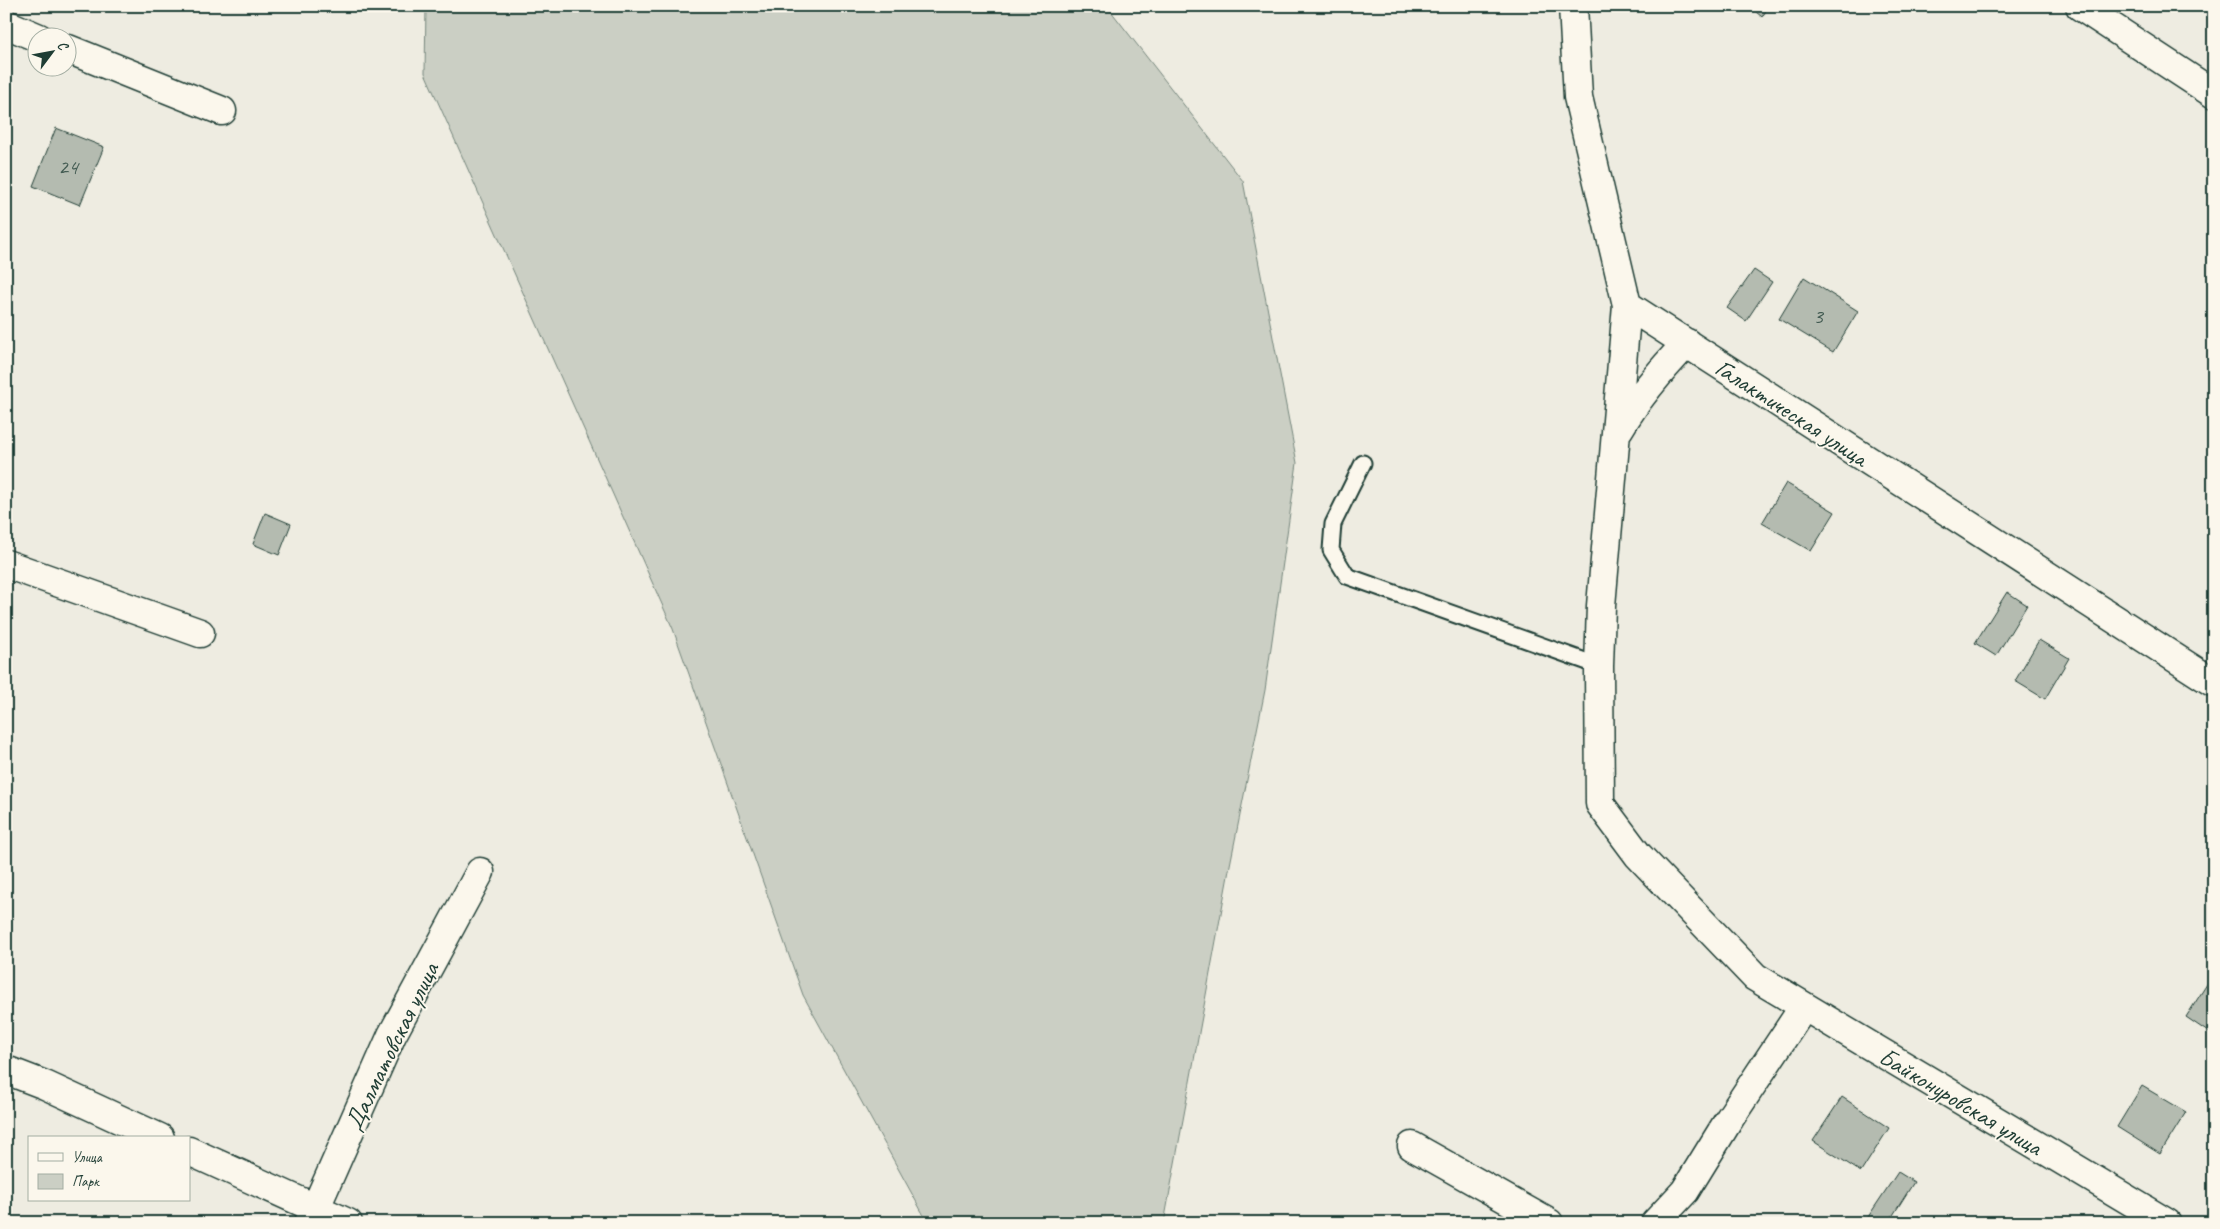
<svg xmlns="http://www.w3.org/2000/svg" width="2220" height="1229" font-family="Caveat,sans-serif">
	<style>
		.green { fill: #cbcfc4; stroke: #75867c }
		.building { fill: #b4bbb0; stroke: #1f3d34 }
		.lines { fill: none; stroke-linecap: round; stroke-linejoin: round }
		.service-casing { stroke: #1f3d34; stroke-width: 19 }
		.minor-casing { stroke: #1f3d34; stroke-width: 31 }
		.service { stroke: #fbf7ec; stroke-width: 15 }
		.minor { stroke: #fbf7ec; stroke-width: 28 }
		.labels { text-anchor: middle; stroke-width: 4; stroke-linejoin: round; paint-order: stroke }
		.number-label { font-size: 22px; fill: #445c53 }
		.street-label { font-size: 25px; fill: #1f3d34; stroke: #fbf7ec }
	</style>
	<rect width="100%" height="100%" fill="#eeece1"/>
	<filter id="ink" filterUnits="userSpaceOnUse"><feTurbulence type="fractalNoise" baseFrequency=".02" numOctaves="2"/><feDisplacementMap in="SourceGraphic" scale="10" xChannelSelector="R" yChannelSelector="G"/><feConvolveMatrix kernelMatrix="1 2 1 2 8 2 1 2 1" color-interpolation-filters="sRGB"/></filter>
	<g filter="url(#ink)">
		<path class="green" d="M426,6H1107L1243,181L1297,463L1265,690L1229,870L1164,1223H928L803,995L673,629L425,73Z"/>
		<path class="building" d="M1749,6H1769L1762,17Z
			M56,128L104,147L80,205L33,186Z
			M1754,270L1772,282L1746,321L1727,308Z
			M1804,277L1858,311L1833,352L1779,319Z
			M1786,483L1835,512L1811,551L1762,523Z
			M265,513L291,524L279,555L253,544Z
			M2007,592L2027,605L1996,656L1975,643Z
			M2039,640L2069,658L2045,699L2015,681Z
			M2209,981L2214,983V1036L2186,1017Z
			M2142,1086L2186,1112L2160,1154L2117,1127Z
			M1842,1097L1889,1128L1861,1172L1813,1141Z
			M1898,1172L1914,1182L1888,1223H1864Z"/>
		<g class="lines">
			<defs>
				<path id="service" d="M1363,463L1333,524L1331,550L1347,576L1599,666"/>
				<path id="minor" d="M1573,6L1578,97L1627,305L2214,683
					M2080,6L2214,94
					M6,24L39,38
					M68,49L222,111
					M1627,305L1601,606L1599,666L1600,804L1638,855L1755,977L2167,1223
					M1619,429C1638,397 1661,370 1687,343
					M6,564L200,633
					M6,1070L45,1085L160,1138
					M1412,1146L1549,1223
					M189,1151L348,1223
					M309,1223L392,1035L480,872
					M1655,1223L1685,1191L1730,1118L1803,1008"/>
			</defs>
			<use href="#service" class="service-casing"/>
			<use href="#minor" class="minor-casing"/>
			<use href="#service" class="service"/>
			<use href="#minor" class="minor"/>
		</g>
	</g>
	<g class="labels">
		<g class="number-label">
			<text x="68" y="174">24</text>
			<text x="1818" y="323">3</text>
		</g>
		<g class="street-label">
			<text transform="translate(1792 412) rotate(33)" y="9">Галактическая улица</text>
			<text transform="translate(391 1046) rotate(-64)" y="9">Далматовская улица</text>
			<text transform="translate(1961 1101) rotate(31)" y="9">Байконуровская улица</text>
		</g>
	</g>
	<rect width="2220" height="1229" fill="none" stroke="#fbf7ec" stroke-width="25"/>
	<rect x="12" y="12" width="2195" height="1204" fill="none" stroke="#1f3d34" stroke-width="2" filter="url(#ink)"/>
	<rect x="28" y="1136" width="162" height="65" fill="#fbf7ec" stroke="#a3ada2"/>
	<rect x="38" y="1153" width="25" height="8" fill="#fbf7ec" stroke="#a3ada2"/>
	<text x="72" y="1162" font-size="15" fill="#1f3d34">Улица</text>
	<rect x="38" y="1174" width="25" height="15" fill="#cbcfc4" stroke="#a3ada2"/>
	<text x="72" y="1186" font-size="15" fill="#1f3d34">Парк</text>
	<g transform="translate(52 52) rotate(58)"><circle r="24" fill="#fbf7ec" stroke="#a3ada2"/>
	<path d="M0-4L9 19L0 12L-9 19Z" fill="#1f3d34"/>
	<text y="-8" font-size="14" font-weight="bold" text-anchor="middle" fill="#1f3d34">С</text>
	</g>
</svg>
